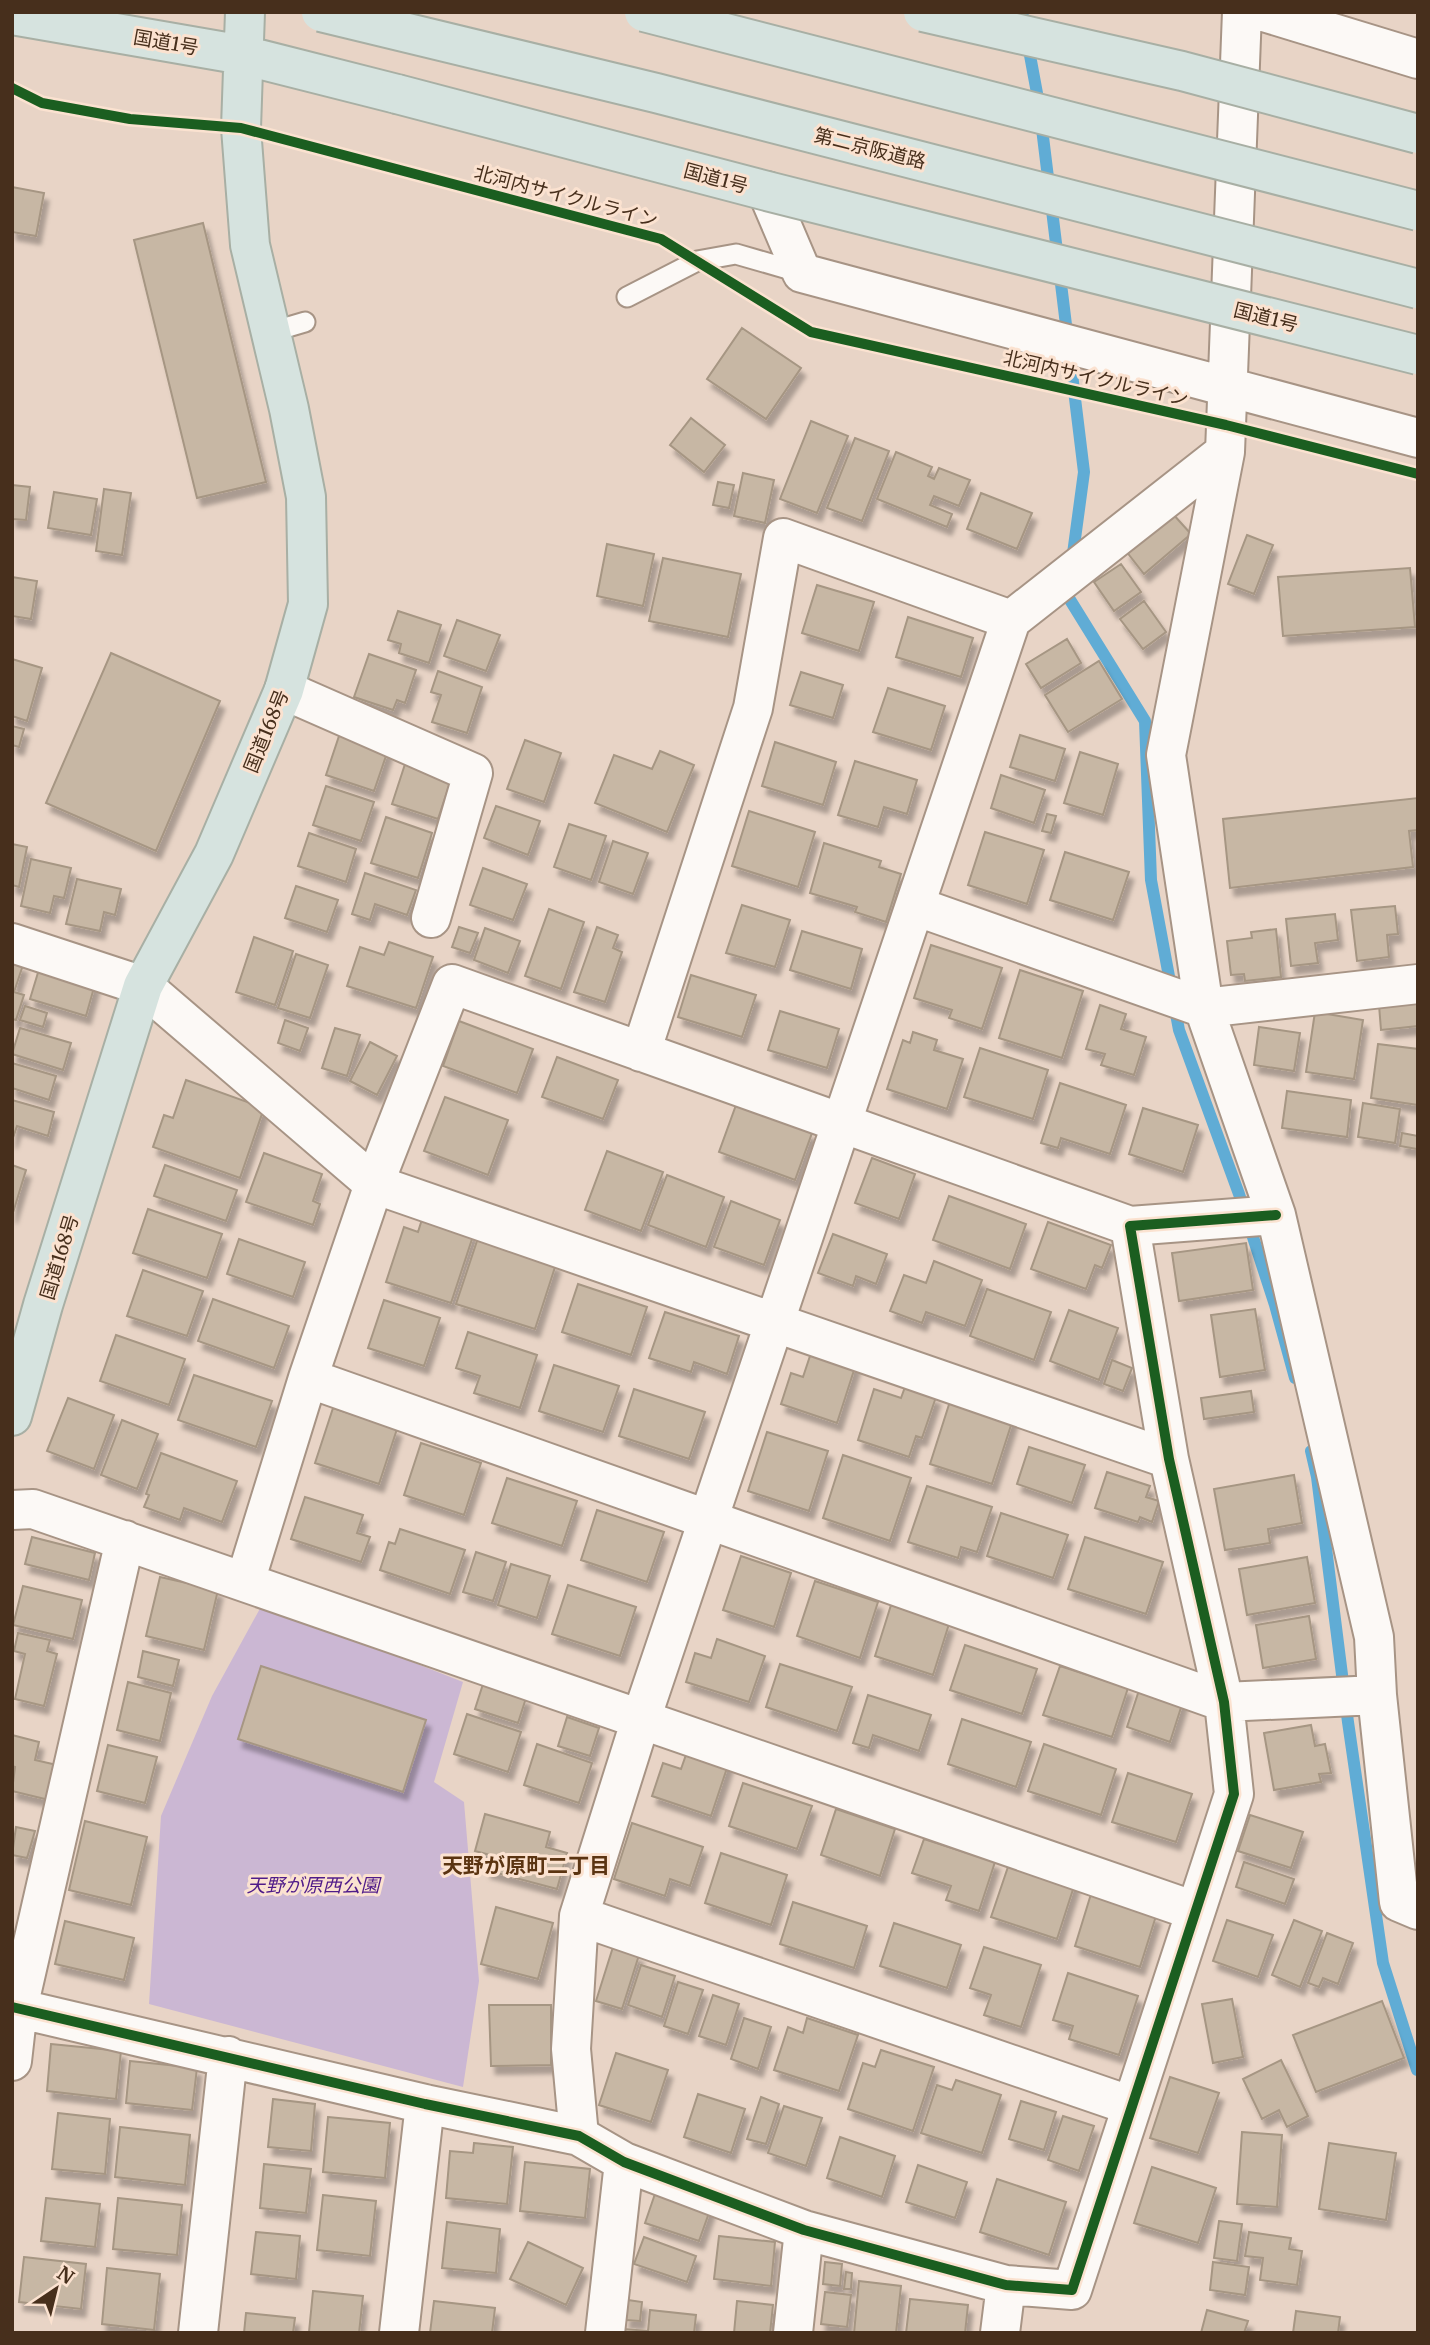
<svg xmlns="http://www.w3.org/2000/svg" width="1430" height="2345" font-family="Merriweather,'Noto Sans JP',serif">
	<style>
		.green { fill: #cbb7d3 }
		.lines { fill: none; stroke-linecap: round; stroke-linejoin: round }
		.stream { stroke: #60acd5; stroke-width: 12 }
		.building { fill: #c7b7a4; stroke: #a69683; stroke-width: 2; filter: url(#shadow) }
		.lane-casing { stroke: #a79485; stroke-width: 23 }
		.street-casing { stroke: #a79485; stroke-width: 42 }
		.highway-casing { stroke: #a8afa4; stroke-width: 42 }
		.lane { stroke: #fcf9f6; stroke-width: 19 }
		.street { stroke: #fcf9f6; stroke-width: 38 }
		.highway { stroke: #d6e3df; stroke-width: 38 }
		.highway-bridge-casing { stroke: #a8afa4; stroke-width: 42; stroke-linecap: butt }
		.highway-bridge { stroke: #d6e3df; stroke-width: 38 }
		.cycleway-casing { stroke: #fbe2d0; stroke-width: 15 }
		.cycleway { stroke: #1b5e20; stroke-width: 10 }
		.labels { text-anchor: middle; stroke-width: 6; stroke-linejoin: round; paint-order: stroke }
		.street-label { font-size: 19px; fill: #472f1c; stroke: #fbe2d0 }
		.park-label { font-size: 19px; font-style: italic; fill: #4f1b89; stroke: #fbe2d0 }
		.neighbourhood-label { font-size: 21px; font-weight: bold; fill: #5b3411; stroke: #fbe2d0 }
	</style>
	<defs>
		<filter id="shadow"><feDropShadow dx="4.5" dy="8" stdDeviation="2" flood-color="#0004"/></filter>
	</defs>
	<rect width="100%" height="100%" fill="#e8d4c6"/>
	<path class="green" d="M263,1603L463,1682L434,1782L464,1802L479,1981L463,2087L149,2004L161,1816L212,1696Z"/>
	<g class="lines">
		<path class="stream" d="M1022,12L1039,104L1084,472L1072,561
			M1069,582L1067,595L1145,721L1151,880L1179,1030L1239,1194L1275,1305L1295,1378
			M1311,1451L1317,1477L1348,1722L1383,1963L1417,2070"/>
	</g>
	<path class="building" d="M12,187L44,193L36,236L12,232Z
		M203,223L266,482L197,498L134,240Z
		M742,328L801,368L766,419L707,379Z
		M691,418L725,445L704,472L670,445Z
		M811,421L848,436L817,513L780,499Z
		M855,438L889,451L862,521L827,508Z
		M896,452L932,467L928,476L934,479L939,468L970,480L959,506L934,496L930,505L952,514L947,527L877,499Z
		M743,473L774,480L765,523L734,516Z
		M718,482L734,485L729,508L713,505Z
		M12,485L30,487L26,520L12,519Z
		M104,489L131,493L122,555L96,551Z
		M54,492L97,499L91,535L48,528Z
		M981,493L1032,513L1017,549L967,529Z
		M1172,513L1191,534L1144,574L1126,551Z
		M1247,535L1273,545L1254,594L1228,584Z
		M607,544L654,554L643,606L597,596Z
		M663,558L741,574L728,637L649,621Z
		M1121,564L1141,592L1114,611L1094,582Z
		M1410,568L1415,627L1283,636L1278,577Z
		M12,577L37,581L31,619L12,616Z
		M817,585L874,602L859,651L802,633Z
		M1144,601L1166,632L1143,649L1120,619Z
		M398,611L441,625L429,663L399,653L401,644L388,640Z
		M908,617L973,638L961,677L896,657Z
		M457,620L500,635L486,671L444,656Z
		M1067,639L1081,663L1041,688L1026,664Z
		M111,653L220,701L156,851L46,803Z
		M369,654L416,670L405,703L397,700L393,710L354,697Z
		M12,659L42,668L27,721L12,716Z
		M1099,661L1122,699L1068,732L1045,695Z
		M438,671L482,687L467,733L432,722L441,695L431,692Z
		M801,672L843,685L833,718L790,705Z
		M888,688L945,706L931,750L873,732Z
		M12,726L24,729L19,747L12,745Z
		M340,733L388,750L374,791L326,775Z
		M1020,735L1065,749L1055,781L1010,767Z
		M525,740L561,753L544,802L507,789Z
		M775,742L836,762L823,805L762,786Z
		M660,751L694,765L667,832L595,803L614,755L652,769Z
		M1080,752L1118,764L1103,815L1064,803Z
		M406,761L452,777L438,819L392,804Z
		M855,761L917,780L907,814L884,807L878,827L838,815Z
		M1001,775L1045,790L1034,823L991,808Z
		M326,786L374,802L361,841L313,825Z
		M1418,798V830L1409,831L1413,867L1230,888L1223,819Z
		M496,806L540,821L528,855L484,838Z
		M749,811L815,832L798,887L732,866Z
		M1047,814L1056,816L1051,833L1042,831Z
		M386,817L432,833L418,878L371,863Z
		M569,824L606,836L591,880L554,867Z
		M985,832L1044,850L1027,904L968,885Z
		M309,833L356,849L346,882L298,866Z
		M613,841L648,853L633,894L599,882Z
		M824,843L881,861L879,867L901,874L886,922L855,912L857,907L810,893Z
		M12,844L27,847L19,887L12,885Z
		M1065,852L1129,872L1113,920L1050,900Z
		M31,859L71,868L64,898L54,896L50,913L21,906Z
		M483,868L527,884L513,920L470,905Z
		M365,873L416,890L407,915L375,904L370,920L352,914Z
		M77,879L121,889L115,915L104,912L100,931L66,924Z
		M296,886L338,900L327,932L285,918Z
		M742,905L790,920L775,967L726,953Z
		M1395,906L1398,934L1387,935L1389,957L1357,961L1351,910Z
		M549,909L584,922L561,989L525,976Z
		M1335,914L1338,940L1315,943L1318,963L1291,966L1286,919Z
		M459,927L478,933L470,953L452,947Z
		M597,927L618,935L613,948L622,952L605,1002L574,992Z
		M485,928L520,941L508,973L474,960Z
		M1276,929L1281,977L1245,981L1244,974L1231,975L1227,941L1252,938L1251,932Z
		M802,931L862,949L851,989L790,970Z
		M254,937L293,951L275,1005L236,992Z
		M389,942L433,957L416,1008L347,986L360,947L384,955Z
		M931,945L1002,968L982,1029L949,1018L952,1010L914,998Z
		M296,954L328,965L310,1018L278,1008Z
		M12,962L23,965L14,992L24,995L16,1020L12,1019Z
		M40,966L95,984L86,1016L30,999Z
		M1020,970L1083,991L1062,1058L999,1038Z
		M691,975L756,995L742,1037L678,1017Z
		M1418,1002V1026L1381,1030L1379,1005Z
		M1100,1005L1126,1014L1121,1029L1146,1037L1134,1075L1101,1065L1105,1054L1086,1049Z
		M25,1006L47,1013L43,1027L20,1020Z
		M780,1011L839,1029L827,1068L768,1050Z
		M1315,1012L1363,1020L1354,1079L1306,1072Z
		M285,1020L308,1028L300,1051L278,1043Z
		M459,1021L533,1049L517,1093L443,1066Z
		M1259,1027L1300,1033L1294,1071L1254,1065Z
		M20,1028L71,1043L63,1070L12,1054Z
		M335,1028L360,1035L347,1076L322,1068Z
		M913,1032L937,1040L934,1050L963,1059L947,1109L887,1089L903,1040L910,1043Z
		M370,1042L397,1056L377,1095L350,1081Z
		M1378,1044L1418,1049V1105L1371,1098Z
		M980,1048L1048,1070L1033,1119L964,1097Z
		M557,1057L618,1080L603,1119L542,1097Z
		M12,1063L56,1076L49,1100L12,1088Z
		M186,1080L264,1108L240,1178L153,1147L164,1115L173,1118Z
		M1060,1083L1126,1105L1110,1154L1061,1138L1058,1148L1041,1143Z
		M1287,1091L1351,1100L1347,1137L1282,1128Z
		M445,1097L508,1120L488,1175L424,1151Z
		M12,1100L54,1112L48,1136L17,1126L12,1141Z
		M1363,1103L1400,1109L1395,1143L1358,1137Z
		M736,1105L812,1133L795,1180L719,1152Z
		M1143,1108L1198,1125L1183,1172L1129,1154Z
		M1402,1133L1418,1136L1417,1149L1400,1146Z
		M607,1151L663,1172L641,1231L585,1210Z
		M264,1153L322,1174L313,1201L320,1204L313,1225L246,1202Z
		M872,1158L915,1174L899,1219L855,1203Z
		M12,1165L26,1170L12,1216Z
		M165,1165L237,1190L226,1221L154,1196Z
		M667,1175L724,1197L706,1247L648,1225Z
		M949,1196L1026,1224L1010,1269L933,1240Z
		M731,1201L780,1220L764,1265L714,1247Z
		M148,1209L222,1234L207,1278L133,1253Z
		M423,1216L474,1233L451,1303L386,1282L404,1227L418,1232Z
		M1048,1222L1111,1245L1102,1268L1095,1265L1086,1289L1031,1269Z
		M833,1234L887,1254L876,1284L856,1276L853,1286L818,1273Z
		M478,1238L556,1264L535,1329L456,1304Z
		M239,1239L305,1262L293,1297L227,1274Z
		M1246,1243L1253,1290L1179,1301L1172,1253Z
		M934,1261L982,1280L965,1326L926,1312L922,1323L890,1311L904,1275L926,1283Z
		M143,1270L203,1291L187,1336L127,1316Z
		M578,1284L647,1307L631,1355L562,1332Z
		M987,1289L1051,1312L1034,1360L970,1336Z
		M213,1299L289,1326L274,1368L198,1341Z
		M384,1300L440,1318L424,1366L368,1348Z
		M1255,1309L1265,1370L1220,1377L1211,1315Z
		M1069,1310L1118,1328L1099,1380L1050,1361Z
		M665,1312L739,1336L727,1374L694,1362L691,1372L649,1358Z
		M468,1332L537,1355L520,1408L474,1393L480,1376L456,1368Z
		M116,1335L185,1359L169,1405L100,1381Z
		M812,1350L856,1364L837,1423L781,1404L791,1373L803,1377Z
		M1112,1360L1132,1368L1123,1391L1104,1384Z
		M554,1365L619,1386L603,1432L539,1411Z
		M194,1375L272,1401L256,1447L178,1420Z
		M905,1387L936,1397L922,1438L916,1436L909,1457L858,1440L874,1389L901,1398Z
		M634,1389L705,1412L689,1459L619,1436Z
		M1251,1391L1254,1412L1204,1419L1201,1398Z
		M952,1395L1014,1416L992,1484L930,1464Z
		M68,1398L114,1415L94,1469L47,1451Z
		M333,1408L397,1429L379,1484L315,1463Z
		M122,1420L158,1434L137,1489L101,1475Z
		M767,1432L828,1451L809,1511L748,1491Z
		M421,1443L481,1463L464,1515L404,1495Z
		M1029,1447L1085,1465L1072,1503L1017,1484Z
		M161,1453L237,1481L222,1522L184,1508L180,1520L144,1507L149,1495L146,1494Z
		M843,1455L911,1478L890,1541L823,1518Z
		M1107,1472L1150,1486L1146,1497L1159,1501L1152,1522L1140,1517L1138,1522L1095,1508Z
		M1294,1475L1302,1523L1268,1529L1270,1543L1225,1550L1214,1489Z
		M507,1478L577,1501L562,1546L492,1523Z
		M927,1486L992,1507L977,1552L961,1547L958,1558L908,1542Z
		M305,1497L363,1515L357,1533L370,1537L361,1562L291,1539Z
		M597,1510L664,1532L647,1582L581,1560Z
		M1001,1513L1068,1535L1053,1578L987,1556Z
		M400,1529L465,1550L450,1594L380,1570L389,1542L395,1544Z
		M32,1537L95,1553L89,1580L25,1564Z
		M1085,1537L1163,1562L1146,1614L1068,1589Z
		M476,1552L506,1562L493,1601L463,1592Z
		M741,1556L791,1573L774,1627L723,1610Z
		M1307,1557L1315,1603L1247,1615L1239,1569Z
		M511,1564L550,1576L537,1618L498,1605Z
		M160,1577L218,1590L204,1650L146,1636Z
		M815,1581L878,1602L860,1658L797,1636Z
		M568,1585L636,1607L620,1656L552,1634Z
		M23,1586L82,1600L73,1639L13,1625Z
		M891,1605L949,1624L933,1675L875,1656Z
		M1309,1616L1316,1659L1263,1668L1256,1625Z
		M18,1633L50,1640L47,1651L57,1654L44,1706L15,1699L25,1654L14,1651Z
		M717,1639L765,1656L749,1702L686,1682L695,1653L711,1658Z
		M965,1645L1037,1669L1022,1714L950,1690Z
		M143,1651L179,1660L173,1686L138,1677Z
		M780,1664L852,1687L837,1731L766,1707Z
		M261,1666L426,1720L403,1792L238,1739Z
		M1060,1666L1128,1688L1112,1737L1043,1715Z
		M1142,1681L1185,1695L1170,1742L1127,1727Z
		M128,1682L171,1693L160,1741L117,1730Z
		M483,1684L526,1698L518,1723L475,1709Z
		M868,1695L931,1715L919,1751L873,1735L869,1748L853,1743Z
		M467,1714L521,1732L508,1772L454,1754Z
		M567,1717L599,1728L590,1756L558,1746Z
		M962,1719L1031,1742L1016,1787L948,1764Z
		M1311,1725L1315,1746L1325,1744L1331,1773L1319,1774L1321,1782L1274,1790L1264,1733Z
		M12,1735L39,1742L35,1760L57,1765L49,1800L12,1791L15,1767L12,1766Z
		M537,1744L592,1763L579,1803L524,1785Z
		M1044,1744L1116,1769L1101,1815L1028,1791Z
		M108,1745L157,1757L145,1803L97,1791Z
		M688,1749L729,1762L711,1816L652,1796L663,1763L681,1769Z
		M1128,1773L1192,1794L1176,1842L1112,1822Z
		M743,1783L812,1806L797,1849L729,1826Z
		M836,1809L895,1829L880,1876L821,1855Z
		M485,1814L550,1832L546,1847L567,1853L557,1889L486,1870L490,1855L475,1851Z
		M1250,1815L1303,1832L1291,1868L1238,1851Z
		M85,1821L147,1837L131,1905L69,1890Z
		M632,1823L703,1847L690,1886L670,1879L665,1896L614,1879Z
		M16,1827L35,1831L27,1858L12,1855Z
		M924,1839L995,1862L979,1911L946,1900L951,1886L912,1873Z
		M721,1853L787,1875L771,1925L705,1903Z
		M1011,1858L1076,1880L1057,1939L991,1917Z
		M1244,1862L1294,1879L1285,1904L1236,1887Z
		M1091,1894L1156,1916L1140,1967L1075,1946Z
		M793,1902L867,1926L854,1968L780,1944Z
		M496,1907L553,1923L538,1979L481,1964Z
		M1227,1920L1273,1935L1258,1977L1213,1961Z
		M1294,1920L1322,1931L1300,1987L1272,1975Z
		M65,1921L134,1938L124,1980L55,1964Z
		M894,1923L961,1945L947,1988L880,1966Z
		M1327,1933L1353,1943L1338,1984L1323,1978L1319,1987L1308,1983Z
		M613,1947L639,1955L622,2009L596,2001Z
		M984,1947L1041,1965L1021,2027L984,2015L991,1995L970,1988Z
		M641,1965L675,1976L662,2017L628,2005Z
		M1068,1973L1138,1996L1119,2055L1069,2039L1073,2026L1053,2020Z
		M678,1982L703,1990L688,2034L664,2026Z
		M713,1995L739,2004L726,2045L699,2036Z
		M1232,1999L1243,2057L1213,2063L1202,2004Z
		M1382,2001L1404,2058L1316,2092L1293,2035Z
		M489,2005H551V2065L491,2066Z
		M744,2018L771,2027L758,2069L731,2059Z
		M807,2018L858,2035L839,2091L774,2070L788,2027L803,2033Z
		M51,2044L121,2051L116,2099L47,2091Z
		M881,2050L934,2067L913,2131L848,2109L863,2063L875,2067Z
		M616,2053L668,2070L651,2122L599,2105Z
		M1281,2060L1308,2116L1287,2127L1279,2110L1262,2119L1243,2079Z
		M130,2061L197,2068L192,2110L126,2103Z
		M1170,2077L1219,2093L1198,2153L1150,2138Z
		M956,2080L1001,2095L982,2153L921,2133L937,2085L952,2090Z
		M698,2094L745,2109L731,2153L684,2137Z
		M761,2097L779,2104L766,2144L747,2139Z
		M273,2099L315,2104L311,2151L268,2147Z
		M1021,2101L1056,2112L1044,2150L1009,2139Z
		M784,2106L822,2118L806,2166L768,2153Z
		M58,2113L110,2119L105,2174L52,2169Z
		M1063,2116L1094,2126L1079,2171L1048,2160Z
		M328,2117L390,2123L385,2178L323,2172Z
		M120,2127L190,2135L185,2185L115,2177Z
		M1242,2132L1282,2135L1277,2207L1237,2204Z
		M840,2137L895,2156L882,2197L827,2178Z
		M474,2143L513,2147L507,2204L446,2198L450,2151L473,2153Z
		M1329,2143L1396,2153L1386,2220L1319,2209Z
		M525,2162L590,2169L585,2218L520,2211Z
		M264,2164L311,2169L306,2213L260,2208Z
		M918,2165L967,2182L955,2218L906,2202Z
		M1152,2167L1216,2188L1198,2243L1134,2223Z
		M997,2179L1066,2202L1049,2255L980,2232Z
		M657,2188L711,2207L699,2241L645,2223Z
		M323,2195L376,2201L370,2256L317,2250Z
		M46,2198L100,2204L95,2247L41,2241Z
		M118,2198L182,2205L177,2255L113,2249Z
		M1219,2221L1242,2224L1237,2261L1214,2258Z
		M447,2222L500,2229L496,2273L442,2268Z
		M256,2232L300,2236L296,2279L251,2274Z
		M1249,2232L1291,2238L1289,2249L1302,2251L1297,2285L1260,2280L1263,2258L1245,2256Z
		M719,2236L775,2242L771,2286L714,2279Z
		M644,2237L696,2256L687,2282L634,2264Z
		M528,2242L583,2268L566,2305L510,2279Z
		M24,2257L86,2264L81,2309L19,2302Z
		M825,2262L842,2264L840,2286L823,2284Z
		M1213,2262L1249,2267L1245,2295L1210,2290Z
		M107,2268L160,2274L154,2330L102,2324Z
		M846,2272L852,2273L851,2289H844Z
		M859,2281L901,2286L896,2333H854Z
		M313,2291L363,2296L359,2333L309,2332Z
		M825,2292L851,2295L847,2327L821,2324Z
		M910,2299L968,2305L965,2333H906Z
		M628,2300L642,2302L640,2321L625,2320Z
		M434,2301L495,2308L492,2333H430Z
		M737,2301L773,2305L770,2333H734Z
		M650,2310L696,2315L694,2333H625V2329L648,2331Z
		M1207,2310L1248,2321L1244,2333H1201Z
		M1296,2311L1340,2317L1338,2333H1293Z
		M246,2313L295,2318L293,2333H244Z"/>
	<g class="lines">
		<defs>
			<path id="lane" d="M627,297L697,261L736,254L802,273
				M271,332L305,322"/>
			<path id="street" d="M1242,12L1225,452L1166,755L1204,1008L1276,1215L1374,1637L1377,1695L1399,1902L1418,1910
				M1264,12L1418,59
				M767,191L802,273L1418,438
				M284,690L473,773L431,918
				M915,906L1204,1008L1418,984
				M12,943L143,986L374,1184L1169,1459
				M641,1052L753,708L783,538L1011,620
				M308,1378L1224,1702L1377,1695
				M12,1510L33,1509L1195,1911
				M245,1582L308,1378L374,1184L452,984L1130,1226
				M579,1916L1132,2106
				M12,2007L425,2104L579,2136L624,2162L804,2230L1006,2285L1072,2290L1234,1794L1224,1702L1169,1459L1130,1226L1276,1215
				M12,2061L18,2008L125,1540
				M579,2136L571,2049L579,1916L641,1719L1011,620L1225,452
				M198,2333L228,2056
				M399,2333L425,2104
				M605,2333L624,2162
				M793,2333L804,2230
				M1000,2333L1006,2285"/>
			<path id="highway" d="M12,15L243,55L397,94
				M12,1416L43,1305L143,986L214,854L284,690L308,604L306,497L289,409L250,245L241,128L245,12"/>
		</defs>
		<use href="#lane" class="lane-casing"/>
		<use href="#street" class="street-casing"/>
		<use href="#highway" class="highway-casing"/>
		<use href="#lane" class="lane"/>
		<use href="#street" class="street"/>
		<use href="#highway" class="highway"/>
		<defs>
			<path id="highway-bridge" d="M321,12L656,93L1418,289
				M644,12L1418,211
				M923,12L1182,71L1418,134
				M397,94L767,191L1418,355"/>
		</defs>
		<use href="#highway-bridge" class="highway-bridge-casing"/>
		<use href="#highway-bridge" class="highway-bridge"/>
		<defs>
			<path id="cycleway" d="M12,88L42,103L130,119L241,128L661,239L811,332L1226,425L1418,474
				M12,2007L425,2104L579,2136L624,2162L804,2230L1006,2285L1072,2290L1234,1794L1224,1702L1169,1459L1130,1226L1276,1215"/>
		</defs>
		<use href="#cycleway" class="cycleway-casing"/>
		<use href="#cycleway" class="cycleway"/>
	</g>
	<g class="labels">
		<g class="street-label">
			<text transform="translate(166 42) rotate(10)" y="7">国道1号</text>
			<text transform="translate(870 148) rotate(14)" y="7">第二京阪道路</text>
			<text transform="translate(716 178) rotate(15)" y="7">国道1号</text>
			<text transform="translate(566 196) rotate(15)" y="7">北河内サイクルライン</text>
			<text transform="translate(1266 317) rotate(14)" y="7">国道1号</text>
			<text transform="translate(1096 378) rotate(13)" y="7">北河内サイクルライン</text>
			<text transform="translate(266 731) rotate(-68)" y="7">国道168号</text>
			<text transform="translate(59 1257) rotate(-73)" y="7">国道168号</text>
		</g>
		<g class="park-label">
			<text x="313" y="1892">天野が原西公園</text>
		</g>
		<g class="neighbourhood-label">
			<text x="526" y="1873">天野が原町二丁目</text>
		</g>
	</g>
	<rect width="1430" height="2345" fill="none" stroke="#472f1c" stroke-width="28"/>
	<g transform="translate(56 2289) rotate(35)" stroke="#fbe2d0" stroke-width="5" paint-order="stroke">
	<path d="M0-5L12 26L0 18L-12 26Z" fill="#472f1c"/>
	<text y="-10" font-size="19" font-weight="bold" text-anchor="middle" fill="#472f1c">N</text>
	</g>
</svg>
